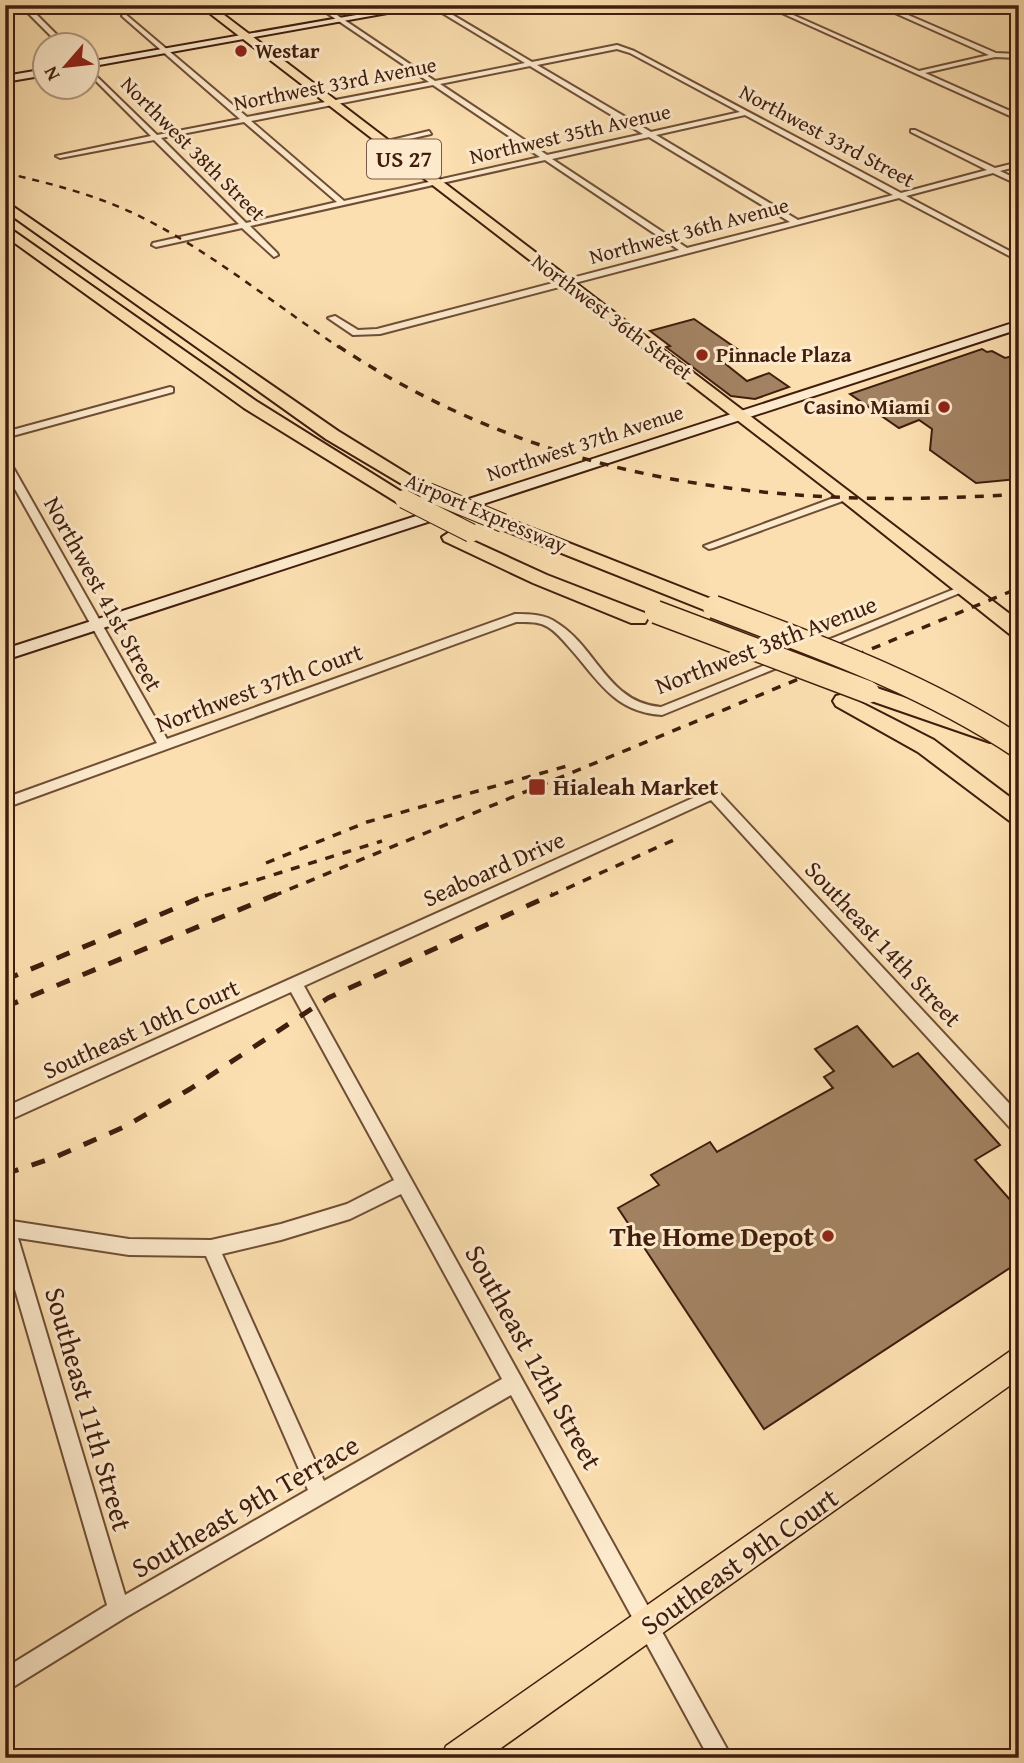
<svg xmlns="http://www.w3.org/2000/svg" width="1024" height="1763" font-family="'Gentium Book Plus',serif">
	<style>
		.building { fill: #a28262; stroke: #401d0d; stroke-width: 2 }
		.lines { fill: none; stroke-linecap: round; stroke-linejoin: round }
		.street-casing { stroke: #6f4e36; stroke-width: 4 }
		.secondary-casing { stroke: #401d0d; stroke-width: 4 }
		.primary-casing { stroke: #401d0d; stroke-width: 3 }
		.highway-casing { stroke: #401d0d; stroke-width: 4 }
		.street { fill: #fdeacc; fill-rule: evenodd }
		.secondary { fill: #fdeacc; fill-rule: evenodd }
		.primary { fill: #fcdfb0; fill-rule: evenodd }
		.highway { fill: #fcdfb0; fill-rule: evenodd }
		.rail-far3 { stroke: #401d0d; stroke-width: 2.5; stroke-dasharray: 7 7; stroke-linecap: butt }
		.rail-far2 { stroke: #401d0d; stroke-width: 3.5; stroke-dasharray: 9 9; stroke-linecap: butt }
		.rail-far1 { stroke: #401d0d; stroke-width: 5; stroke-dasharray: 14 14; stroke-linecap: butt }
		.rail { stroke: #401d0d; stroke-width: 6; stroke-dasharray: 18 18; stroke-linecap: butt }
		.highway-bridge-far1-casing { stroke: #401d0d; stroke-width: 20; stroke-linecap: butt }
		.highway-bridge-casing { stroke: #401d0d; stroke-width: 25; stroke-linecap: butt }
		.highway-bridge-far1 { stroke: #fcdfb0; stroke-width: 18 }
		.highway-bridge { stroke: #fcdfb0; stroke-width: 22 }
		.poi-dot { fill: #8f2418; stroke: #fdeacc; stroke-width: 2.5 }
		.labels { text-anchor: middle; stroke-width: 6; stroke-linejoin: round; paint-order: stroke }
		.far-poi-label { font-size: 21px; font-weight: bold; fill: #401d0d; stroke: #fdeacc; text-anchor: start }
		.far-street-label { font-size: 21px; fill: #401d0d; stroke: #fdeacc }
		.shield { fill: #fdeacc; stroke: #795a46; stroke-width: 2 }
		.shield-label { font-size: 23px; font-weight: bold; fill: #401d0d }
		.street-label { font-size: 24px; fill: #401d0d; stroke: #fdeacc }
		.poi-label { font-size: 24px; font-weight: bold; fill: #401d0d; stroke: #fdeacc; text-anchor: start }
		.near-poi-label { font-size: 28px; font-weight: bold; fill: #401d0d; stroke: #fdeacc; text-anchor: end }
		.near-street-label { font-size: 28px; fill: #401d0d; stroke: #fdeacc }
	</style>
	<rect width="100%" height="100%" fill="#fcdfb0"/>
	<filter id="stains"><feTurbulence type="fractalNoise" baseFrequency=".00286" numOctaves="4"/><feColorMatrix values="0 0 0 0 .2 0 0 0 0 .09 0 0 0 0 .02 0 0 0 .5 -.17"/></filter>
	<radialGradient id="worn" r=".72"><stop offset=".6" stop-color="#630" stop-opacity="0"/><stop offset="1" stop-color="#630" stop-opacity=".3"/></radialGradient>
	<path class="building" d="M694,319L740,351L718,358L747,381L769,373L789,387L755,399L731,396L666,347L670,346L650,331Z
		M982,349L987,352L992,351L1005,358L1013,356L1019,359V479L976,483L930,450L932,429L919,420L899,428L850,394Z
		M857,1026L893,1067L918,1053L1000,1145L975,1160L1019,1210V1262L764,1429L618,1208L659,1185L651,1175L710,1142L717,1152L833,1088L824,1077L834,1071L815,1049Z"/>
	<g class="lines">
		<defs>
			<path id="street" d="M23,5H38L30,8L68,46H61L24,9L5,12V8Z
				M315,5H322L435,81L525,63L429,5H436L532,62L617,45L634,51L901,193L987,170L911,132V130H915L995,168L1019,162V166L1000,171L1019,180V185L993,173L906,196L1019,256V261L899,198L380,334L353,335L328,318L335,316L358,330L377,329L679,250L545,160L250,226L277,253L278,255L274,257L242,228L156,247L152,245L153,243L239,224L154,140L60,158L56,156L151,136L88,73V68L157,135L240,119L122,16L124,13L247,117L429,82ZM617,49L630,53L740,112L651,132L537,65ZM530,66L643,134L547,155L440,84ZM433,85L540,157L344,201L251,121ZM745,115L893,195L798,220L656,135ZM244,122L337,202L246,223L161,138ZM649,137L790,222L687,248L552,159Z
				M764,5H772L786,11L830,5L791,14L919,71L989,55L877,5H885L996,53L1019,54V58L995,57L925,73L1019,115V120Z
				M989,5H998L1019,13V17Z
				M429,131L431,134L383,145L379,143Z
				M170,387L173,388V392L5,438V432Z
				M5,459L10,462L167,739L515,614C530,614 545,614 557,623C597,648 608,703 661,707L962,586L966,585L972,588L662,715C613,712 598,679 568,646C562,639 556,632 548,627C538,621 527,622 516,622L5,808V798L157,743L5,471Z
				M847,493L851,494V498L713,548L709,549L704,546Z
				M713,789L718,791L1019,1114V1133L1013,1131L711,800L304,986L732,1758H709L511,1395L126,1617L5,1692V1668L107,1605L5,1255V1217L12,1221L129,1239L211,1240L281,1224L347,1204L394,1180L291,992L5,1122V1107ZM401,1194L502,1379L324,1481L222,1254L281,1240L350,1219ZM18,1238L129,1255L206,1256L308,1490L125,1595Z"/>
			<path id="secondary" d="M413,5H432L88,67V62Z
				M46,69V75L5,82V76Z
				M1019,321V329L5,660V649Z"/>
			<path id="primary" d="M1019,1348V1379L487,1758H441L446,1746L1009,1352Z"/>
			<path id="highway" d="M199,5H211L1019,621V637L1012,636L841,500Z
				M5,201L338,431L437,492L434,496H422L326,439L5,211Z
				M5,225L256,401L413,499L410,503H398L244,408L5,236Z
				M503,517L721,603L724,607L721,611H707L496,527L494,523Z
				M451,531L547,575L645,613L648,618L645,623H631L533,583L444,541L442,537Z
				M868,685L998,729L1001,734L998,739L990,742L860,697L857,692L860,687Z
				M844,694L934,740L1019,804V825L1011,822L918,752L836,706L833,701L836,696Z"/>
		</defs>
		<use href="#street" class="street-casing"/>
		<use href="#secondary" class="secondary-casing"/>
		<use href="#primary" class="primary-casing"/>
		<use href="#highway" class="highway-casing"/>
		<use href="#street" class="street"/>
		<use href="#secondary" class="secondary"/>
		<use href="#primary" class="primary"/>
		<use href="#highway" class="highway"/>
		<path class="rail-far3" d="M5,173C49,183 92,194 133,213C205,247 274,304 340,348"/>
		<path class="rail-far2" d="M338,346C545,483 776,511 1019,494
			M266,863L367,822L567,766
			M205,896L382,841
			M273,896L1019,588
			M550,896L678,838"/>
		<path class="rail-far1" d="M5,980L209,894
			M5,1007L277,894
			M5,1174L53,1158L124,1127L190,1089L328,998L553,894"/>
		<path class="rail" d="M5,1317L10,1323"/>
		<defs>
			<path id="highway-bridge-far1" d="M428,492L503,523
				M404,499L471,533"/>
			<path id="highway-bridge" d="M714,607C820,647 924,684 1019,747
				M656,612L868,692"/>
		</defs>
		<use href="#highway-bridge-far1" class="highway-bridge-far1-casing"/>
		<use href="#highway-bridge" class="highway-bridge-casing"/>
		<use href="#highway-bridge-far1" class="highway-bridge-far1"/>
		<use href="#highway-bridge" class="highway-bridge"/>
	</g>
	<g class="poi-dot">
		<circle cx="241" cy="51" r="7"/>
		<circle cx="702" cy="355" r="7"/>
		<circle cx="944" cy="407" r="7"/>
		<rect x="528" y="778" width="18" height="18" rx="3.5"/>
		<circle cx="828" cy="1236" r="7"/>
	</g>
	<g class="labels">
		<g class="far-poi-label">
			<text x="255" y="58">Westar</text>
			<text x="716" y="362">Pinnacle Plaza</text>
			<text x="930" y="414" text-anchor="end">Casino Miami</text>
		</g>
		<g class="far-street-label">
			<text transform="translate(335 84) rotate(-11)" y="7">Northwest 33rd Avenue</text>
			<text transform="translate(570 134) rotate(-13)" y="7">Northwest 35th Avenue</text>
			<text transform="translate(827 136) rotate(28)" y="7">Northwest 33rd Street</text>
			<text transform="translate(193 149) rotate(45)" y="7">Northwest 38th Street</text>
			<text transform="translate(689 231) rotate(-15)" y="7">Northwest 36th Avenue</text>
			<text transform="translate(612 317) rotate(37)" y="7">Northwest 36th Street</text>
			<text transform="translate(585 443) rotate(-18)" y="7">Northwest 37th Avenue</text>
			<text transform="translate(486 513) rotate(23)" y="7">Airport Expressway</text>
		</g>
		<rect class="shield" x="367" y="139.5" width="74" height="39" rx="5"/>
		<g class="shield-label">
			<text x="404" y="167">US 27</text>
		</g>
		<g class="street-label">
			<text transform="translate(103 594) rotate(61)" y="8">Northwest 41st Street</text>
			<text transform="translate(766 645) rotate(-21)" y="8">Northwest 38th Avenue</text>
			<text transform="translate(259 688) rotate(-20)" y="8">Northwest 37th Court</text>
			<text transform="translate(494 869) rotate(-24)" y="8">Seaboard Drive</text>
			<text transform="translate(883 944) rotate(47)" y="8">Southeast 14th Street</text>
			<text transform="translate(141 1029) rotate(-24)" y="8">Southeast 10th Court</text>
		</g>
		<g class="poi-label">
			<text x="553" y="795">Hialeah Market</text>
		</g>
		<g class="near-poi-label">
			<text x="814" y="1246">The Home Depot</text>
		</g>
		<g class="near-street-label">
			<text transform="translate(534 1357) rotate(61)" y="10">Southeast 12th Street</text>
			<text transform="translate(89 1409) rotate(74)" y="10">Southeast 11th Street</text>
			<text transform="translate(245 1506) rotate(-30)" y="10">Southeast 9th Terrace</text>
			<text transform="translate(739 1561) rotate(-35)" y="10">Southeast 9th Court</text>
		</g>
	</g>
	<rect width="1024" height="1763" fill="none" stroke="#fcdfb0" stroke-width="28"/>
	<rect x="7" y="7" width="1010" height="1749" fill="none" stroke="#401d0d" stroke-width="3.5"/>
	<rect x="14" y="14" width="996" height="1735" fill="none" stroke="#401d0d" stroke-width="2"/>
	<g transform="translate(66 66) rotate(242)"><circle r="33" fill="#fdeacc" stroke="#b19880" stroke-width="2"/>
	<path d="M0-5L12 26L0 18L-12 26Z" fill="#8f2418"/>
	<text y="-10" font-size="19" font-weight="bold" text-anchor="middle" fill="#401d0d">N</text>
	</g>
	<rect width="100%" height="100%" filter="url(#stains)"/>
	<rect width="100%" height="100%" fill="url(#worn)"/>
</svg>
